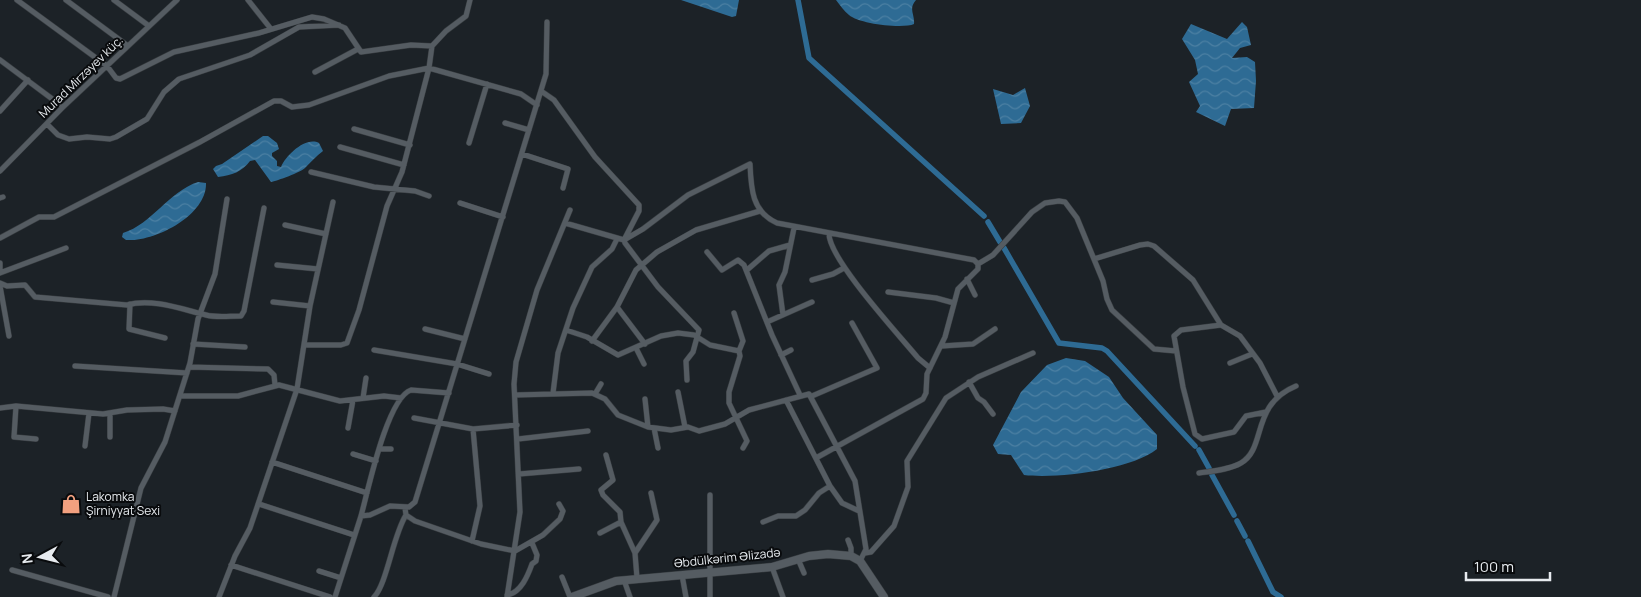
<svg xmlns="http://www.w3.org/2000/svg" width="1641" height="597" font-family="Manrope,sans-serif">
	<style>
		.water { fill: url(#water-waves) }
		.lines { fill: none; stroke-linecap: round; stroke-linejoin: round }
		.canal { stroke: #2e6b94; stroke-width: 5.5 }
		.street-casing { stroke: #383d41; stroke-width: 6 }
		.secondary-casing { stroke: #383d41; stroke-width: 9 }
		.street { stroke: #555c62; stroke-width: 5 }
		.secondary { stroke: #555c62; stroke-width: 8 }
		.labels { text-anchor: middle; stroke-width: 4; stroke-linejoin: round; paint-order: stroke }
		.street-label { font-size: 12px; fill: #e7ebef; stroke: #090b0d }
		.poi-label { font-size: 12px; fill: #e7ebef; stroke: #090b0d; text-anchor: start }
	</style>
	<defs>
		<pattern id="water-waves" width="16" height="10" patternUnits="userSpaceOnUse" patternTransform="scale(1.25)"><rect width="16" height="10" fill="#2e6b94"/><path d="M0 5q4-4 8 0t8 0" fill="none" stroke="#4c80a3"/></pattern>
	</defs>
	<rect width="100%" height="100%" fill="#1c2227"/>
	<path class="water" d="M681,0H739L736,16L732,17Z
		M836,0H916C908,9 915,14 914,24C903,29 859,24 849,15C844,11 840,5 836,0Z
		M1242,22L1247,27L1251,45L1240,48L1232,58L1247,57L1255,62L1256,81L1254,108L1231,109L1225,126L1196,112L1200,106L1189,82L1198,74L1195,60L1182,39L1191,24L1227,39Z
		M1025,88L1030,106L1021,123L1001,124L993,89L1013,95Z
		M263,136H268L277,143L279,149L272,153V156L277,161V166L281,167C286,155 306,136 319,143L323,151C316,156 311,162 305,168C301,172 277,181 271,182L255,160L250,161C242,172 232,175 218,177L213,169L216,166L222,164Z
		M198,182L206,183C207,215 155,242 126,240L122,237L123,233C152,224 168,192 198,182Z
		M1066,358L1085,361L1109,377L1123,398L1157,435V449C1131,470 1057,479 1024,475L1011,455L998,454L993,445L1021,392L1047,365Z"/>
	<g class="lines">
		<path class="canal" d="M798,0L809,58L984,216
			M988,222L1000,242
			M1004,248L1059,343L1102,348L1107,351L1195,446
			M1199,450L1209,468
			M1212,475L1234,515
			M1237,521L1245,536
			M1248,541L1273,592L1281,597"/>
		<defs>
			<path id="street" d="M17,0L107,66L116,78L120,79L174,52L259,33L312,17L324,19L345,28L361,52L411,45L432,46
				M66,0L128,46
				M114,0L149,26
				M248,0L271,29
				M0,60L63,107
				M315,72L358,49
				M541,91L554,100L595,157L639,205V211L624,240L625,243L658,287L699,330L693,352L686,361L687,380
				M0,111L28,80
				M505,123L529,130
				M47,124L58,135L69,139L87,137L110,139L116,137L147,119L164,92L179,79L250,55L299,27L339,25
				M354,129L410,145
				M469,143L487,84
				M340,147L404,165
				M522,154L568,169L563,188
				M0,171L63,107L177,0
				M311,172L374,187L415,191L429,196
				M0,198L3,197
				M460,203L503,217
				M565,223L624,240L643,229L688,195L750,164C751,189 752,212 777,223L974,260L978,264
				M285,225L326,234
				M829,234C829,259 899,335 918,358L930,368
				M0,238L39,217H54L200,142L274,101H281L292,107L309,105L389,76L429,68L521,94L537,105
				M707,252L722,270L738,260L744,265L772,335L800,395
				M1094,259L1140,245L1148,244L1154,246L1193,280L1221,325L1240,336L1260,363L1277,396
				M0,263V271
				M978,264L993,255L1032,212L1045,203L1059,201L1065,202L1077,218L1103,281L1107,299L1112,310L1154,349L1176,351
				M277,265L318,269
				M747,270L769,251L790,245
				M0,273L66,248
				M967,279L975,295
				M812,280L833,274L844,268
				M0,283L7,286L25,285L35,297L127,305C152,298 181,309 206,315C217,318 229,316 241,316L244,311L264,208
				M0,286L9,336
				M888,292L936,298L954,303
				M273,302L310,306
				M130,304L129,329L165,338
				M617,307L645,344
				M734,313L743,341L739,351
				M783,315L779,285L785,272L794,228
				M767,322L812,302
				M1221,325L1181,330L1174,336L1183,387L1195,434L1202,439L1234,432L1246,416L1266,412
				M425,329L465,339
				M566,330L587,337L618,355L661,336L678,333L694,335L710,345L739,351L740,356L729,392V403L747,441L743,448
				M592,341L617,307L636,270L657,252L696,230L760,211
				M193,344L245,347
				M306,345H341L347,343L359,310L387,206L402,172L429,68L432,46L446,31L466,16L470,0
				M942,346L973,344L995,329
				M636,348L644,364
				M374,350L457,364L489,374
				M781,355L791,350
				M1230,363L1252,354
				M75,366L187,373
				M189,367L268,369L274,375L275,385
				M969,382L978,398L984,402L993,414
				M678,392L685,427
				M553,393L558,353L573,308L592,267L612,249L617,239
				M595,394L601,384
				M515,395L592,393L605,399L618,415L648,427L671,430L688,427L699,431L725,424L749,410L809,394L855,481L866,549L860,561
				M180,396H238L279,385L340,401L384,396L401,398
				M812,396L877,368L852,323
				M363,398L366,378
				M645,399L648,427
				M786,400L830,486L842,503L859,511
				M16,406L14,437L36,439
				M0,408L16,406L103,414L127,410L163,409L175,411
				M110,414V437
				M414,418L473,429L517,425
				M348,428L353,400
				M654,428L658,448
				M518,439L588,431
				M85,446L89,413
				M379,449H391
				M353,454L376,461
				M606,455L613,480L601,490L603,495L620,512L621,522L635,553L637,578
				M816,458L923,399L926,393L927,374L945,337L958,289L978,269V264
				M272,462L367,493
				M1199,473C1212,471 1229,470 1241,463C1267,448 1250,405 1296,386
				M519,474L579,469
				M710,495V597
				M259,504L354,535
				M405,508L406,515L415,521L481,544L515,551L543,535L560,519L563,511L559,504
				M361,516C368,491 387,398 411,390L449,393
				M763,522L778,516H796L805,510L819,493L830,486
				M600,533L621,522
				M848,540L851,548V556
				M472,541L480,506L473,429
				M635,553L657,520L651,493
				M865,553L871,552L894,526L908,487L907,461L946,398L978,377L1033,353
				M798,559L804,573
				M231,565L330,597
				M772,567L783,597
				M12,570L108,597
				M319,571L341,578
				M682,575L686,597
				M562,577L570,597
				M624,580L630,597
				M507,595C521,593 528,575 532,564L536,561L537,555L532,543
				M114,597L141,488L165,442L190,363L198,319L215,274L227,199
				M219,597L235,556L250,528L297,389L310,306L333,202
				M335,597L361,516L370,515L390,506L409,507L415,502L546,74L547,22
				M374,597C387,584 393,535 406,515
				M507,597L520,512L514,384L516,362L537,290L570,210"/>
			<path id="secondary" d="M572,597L616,581L772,567L809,556L828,554L851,556L860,561L884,597"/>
		</defs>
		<use href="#street" class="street-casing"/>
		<use href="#secondary" class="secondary-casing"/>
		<use href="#street" class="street"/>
		<use href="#secondary" class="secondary"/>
	</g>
	<defs>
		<symbol id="shop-bare" viewBox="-9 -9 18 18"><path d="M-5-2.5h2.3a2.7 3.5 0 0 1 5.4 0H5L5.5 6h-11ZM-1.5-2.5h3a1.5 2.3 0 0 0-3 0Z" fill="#f2a07f" stroke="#090b0d" stroke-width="2.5" paint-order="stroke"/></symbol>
	</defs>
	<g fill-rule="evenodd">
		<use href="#shop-bare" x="57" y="490" width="28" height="28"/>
	</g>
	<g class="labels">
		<g class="street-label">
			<text transform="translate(81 77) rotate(-44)" y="4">Murad Mirzəyev küç.</text>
			<text transform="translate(727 558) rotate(-6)" y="4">Əbdülkərim Əlizadə</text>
		</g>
		<g class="poi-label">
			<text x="86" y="501">Lakomka<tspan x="86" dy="14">Şirniyyat Sexi</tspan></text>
		</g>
	</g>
	<g transform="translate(40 557) rotate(263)" stroke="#090b0d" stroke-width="4" paint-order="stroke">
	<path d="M0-4L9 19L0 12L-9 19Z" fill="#e7ebef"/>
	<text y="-8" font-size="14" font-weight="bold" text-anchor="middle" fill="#e7ebef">N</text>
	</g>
	<path d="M1466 572v8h84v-8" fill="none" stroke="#e7ebef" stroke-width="2.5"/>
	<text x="1474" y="572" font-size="15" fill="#e7ebef" stroke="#090b0d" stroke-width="4" paint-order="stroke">100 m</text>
</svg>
